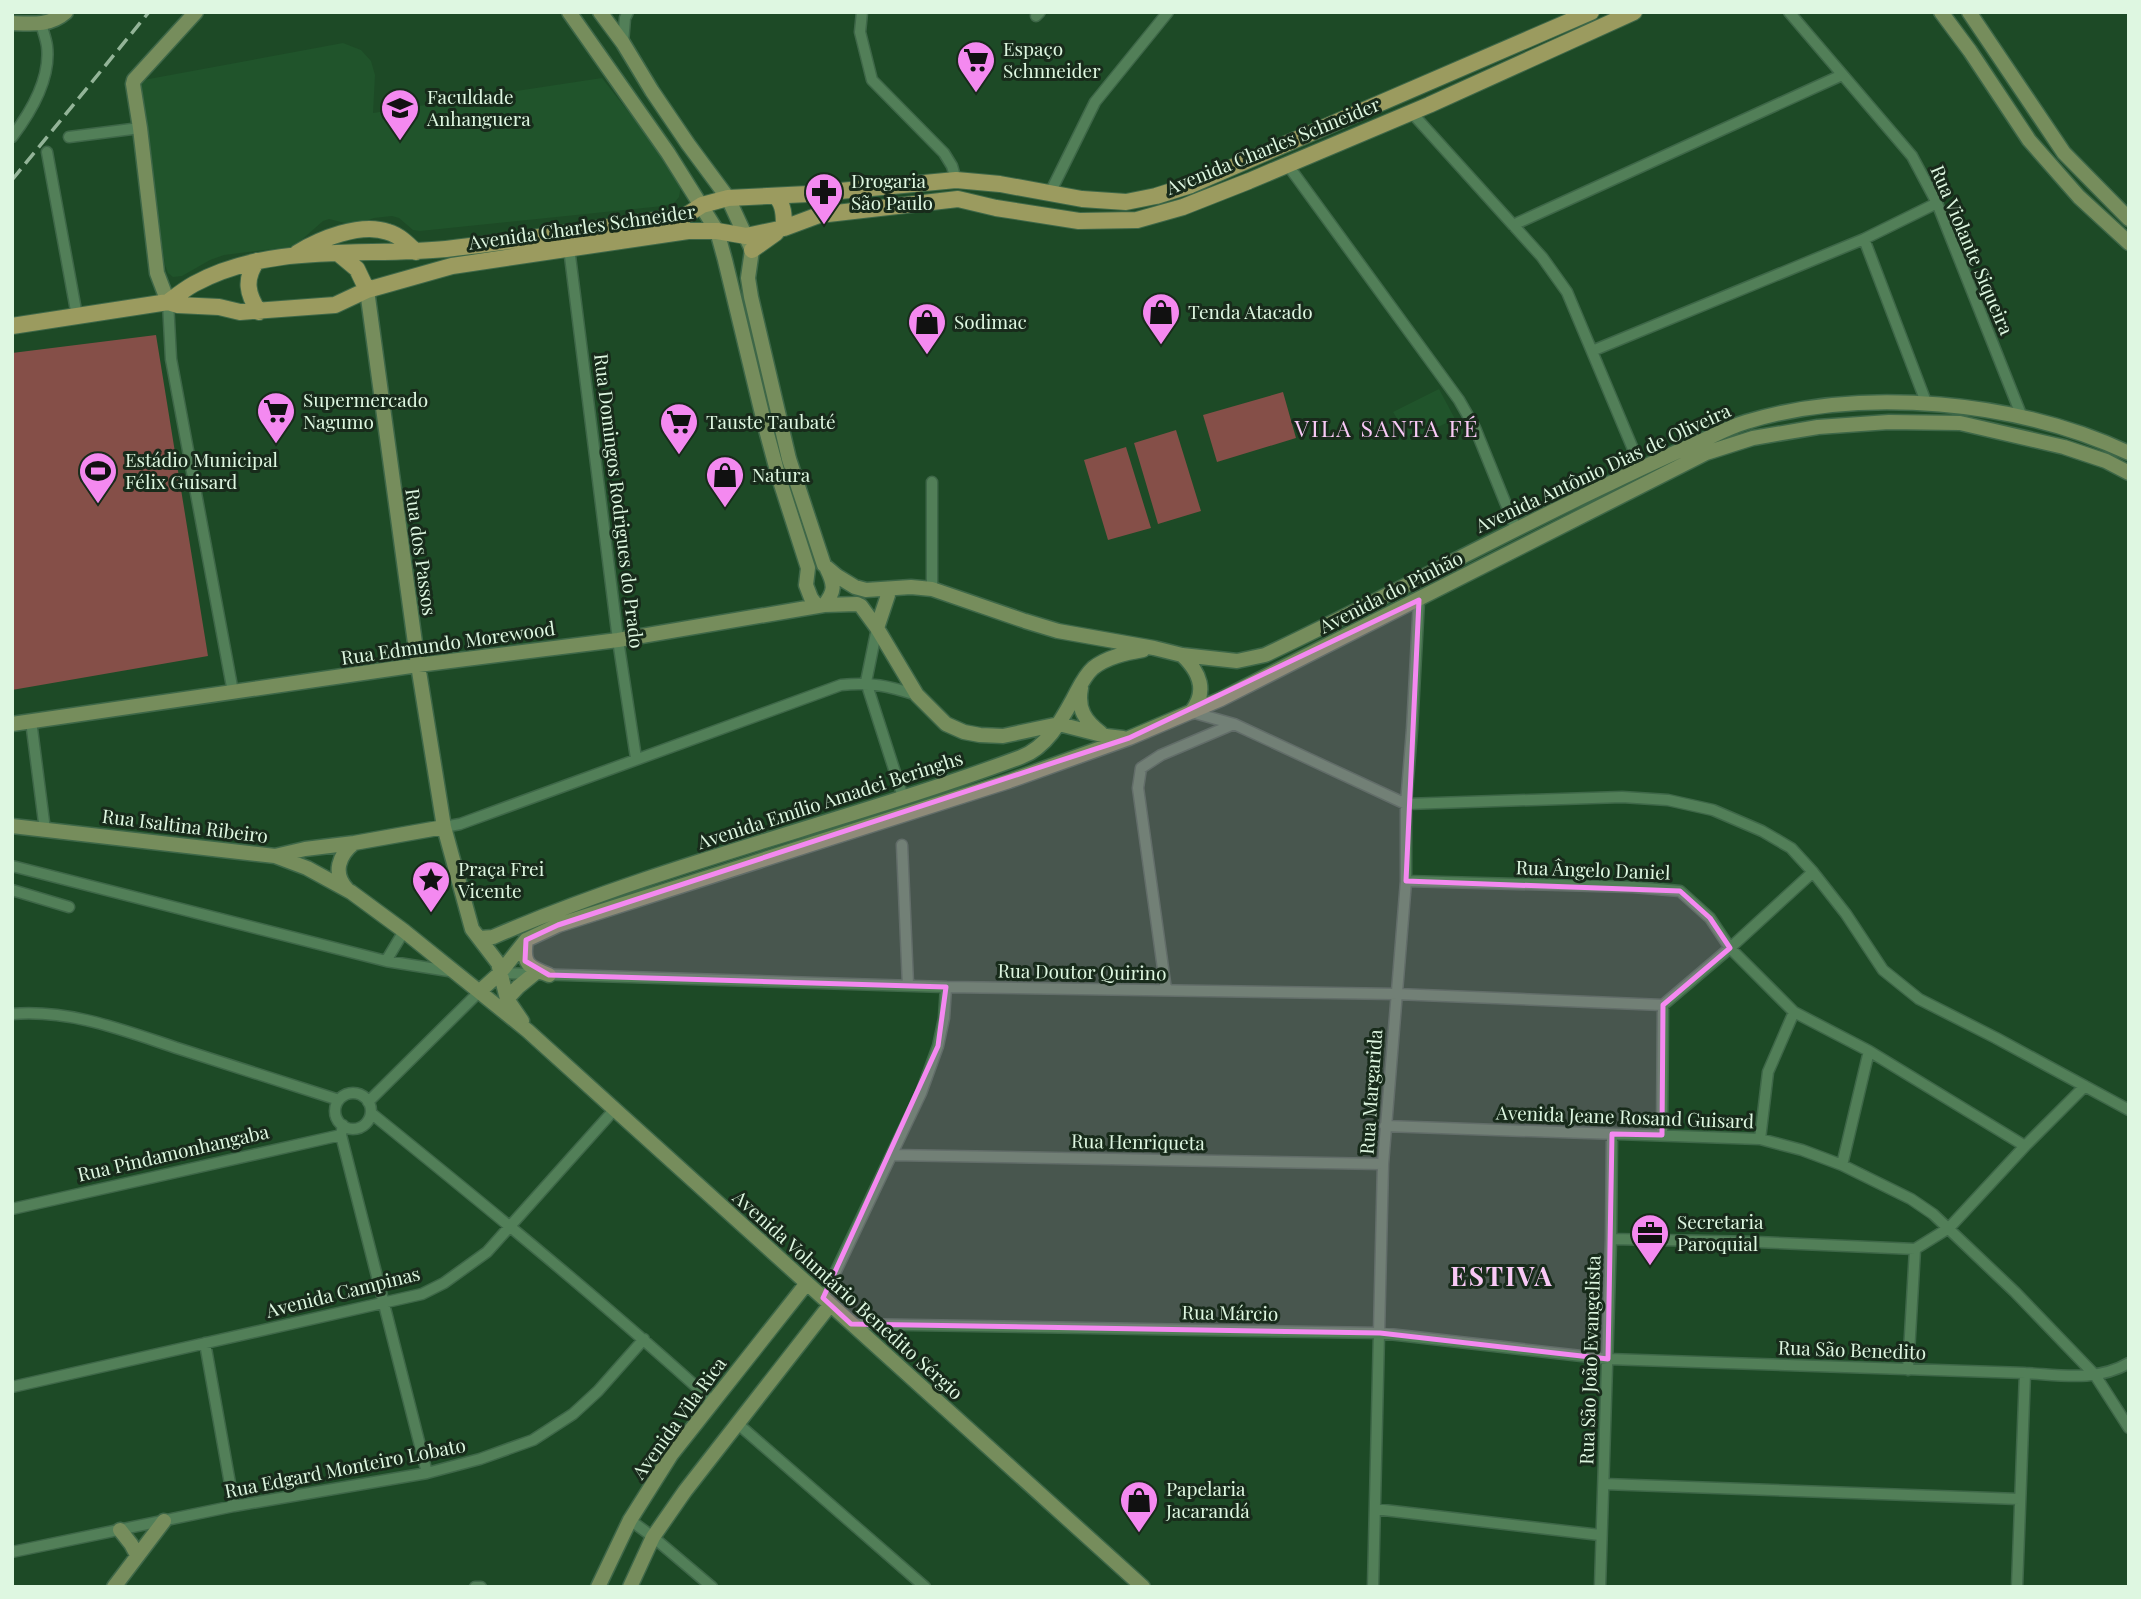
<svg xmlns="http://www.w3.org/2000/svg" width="2141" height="1599" font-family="'Playfair Display',serif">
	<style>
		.built { fill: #20542b }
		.garden { fill: #854f48 }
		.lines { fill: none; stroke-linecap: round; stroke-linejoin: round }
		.street-casing { stroke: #3e6748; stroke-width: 13 }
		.secondary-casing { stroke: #3e6748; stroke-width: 17 }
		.primary-casing { stroke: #3e6748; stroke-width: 18 }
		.street { stroke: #527f58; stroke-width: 10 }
		.secondary { stroke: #768d5c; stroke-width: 14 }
		.primary { stroke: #9b9b5f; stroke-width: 16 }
		.rail { stroke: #93b498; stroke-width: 3.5; stroke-dasharray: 14 7; stroke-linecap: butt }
		.marked { fill: #f489f0; fill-opacity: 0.2; stroke: #f489f0; stroke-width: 5; stroke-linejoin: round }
		.labels { text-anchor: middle; stroke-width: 6; stroke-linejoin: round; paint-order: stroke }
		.poi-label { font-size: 19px; fill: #def7e1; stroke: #182b1b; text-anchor: start }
		.street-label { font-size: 19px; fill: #def7e1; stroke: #182b1b }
		.quarter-label { font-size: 23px; letter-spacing: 2px; fill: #f9c9f6; stroke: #182b1b }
		.district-label { font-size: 26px; font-weight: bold; letter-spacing: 2px; fill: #f9c9f6; stroke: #182b1b }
	</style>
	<rect width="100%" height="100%" fill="#1d4a26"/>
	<path class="built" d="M343,43L361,50L371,61L375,75L373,113L602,78L675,171L681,186L679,197L674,203L663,206L420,231L413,230L399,218L392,216L374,218L360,223L349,224L329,219L323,221L298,243L290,247L224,255L210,260L182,276L173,277L168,273L165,265L138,81Z
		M1439,389L1455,419L1410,440L1393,412Z"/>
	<path class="garden" d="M156,335L208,656L12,690V353Z
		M1283,392L1296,438L1217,462L1203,415Z
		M1176,430L1201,511L1158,524L1134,443Z
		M1126,447L1151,528L1108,540L1084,460Z"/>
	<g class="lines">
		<defs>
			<path id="street" d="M862,12L860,32L872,80L944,153L952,166L956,180
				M1789,12L1912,156L1937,203L2022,417
				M1036,16L1040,12
				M623,43L625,18L628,12
				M1411,112L1542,257L1567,292L1641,468
				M12,137C31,112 51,78 47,46C46,39 43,31 41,24
				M69,137L140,128
				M47,152L77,316
				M1287,164L1459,400L1475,428L1516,529
				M1050,193L1095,102L1168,12
				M1513,225L1842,75
				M1864,239L1926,402
				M569,248L618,640L636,758
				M168,302L171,359L233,692
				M1592,351L1864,239L1937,203
				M932,589V482
				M877,628L866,682L903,797
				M1191,712L1234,724L1406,804L1622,797L1668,800L1713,810L1762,831L1791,848L1813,872L1846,914L1883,970L1919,999L1996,1038L2129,1110
				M31,721L45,830
				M444,827L460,824L841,685C872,682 888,686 917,695
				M902,845L908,985
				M12,866L386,961L455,972
				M1406,881L1633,887L1680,891L1710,918L1730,948L1794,1012L1869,1051L2025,1146
				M12,890L69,907
				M386,961L404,931
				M500,973L946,987L1396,994L1663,1005
				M1166,990L1138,788L1141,768L1161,755L1234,724
				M12,1014C71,1009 125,1031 180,1049C233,1066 286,1083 339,1100
				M335 1111a18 18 0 1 1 36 0a18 18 0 1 1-36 0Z
				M368,1102L480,991
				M371,1113C487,1207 602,1301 712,1401
				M343,1125L341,1135L427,1473
				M1385,1126L1760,1139L1802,1150L1842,1165L1911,1199L1933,1214L2015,1292L2095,1375L2129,1428
				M1662,1135L1663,1005L1730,948L1813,872
				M1760,1139L1768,1072L1794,1012
				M892,1155L1383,1164
				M1842,1165L1869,1051
				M12,1209L341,1135
				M1611,1239L1757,1242L1915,1249
				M1915,1249L1949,1228L2025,1146L2085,1086
				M823,1298L921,1093L938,1046L944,1018L946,987
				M851,1324L1380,1333L1608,1359L2025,1373C2061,1375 2096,1382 2129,1363
				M205,1343L234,1506
				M1908,1370L1915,1249
				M12,1387L422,1294L444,1283L487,1252L614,1110
				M738,1424L925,1587
				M1604,1484L2019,1499
				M1375,1509L1600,1535
				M630,1520L653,1537L712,1587
				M12,1552L234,1506L427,1473L480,1459L533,1440L573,1414L598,1391L644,1339
				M475,1587H481
				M1373,1587L1383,1164L1406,881V804L1412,730L1419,600
				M1600,1587L1611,1239L1612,1134
				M2017,1587L2025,1373"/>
			<path id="secondary" d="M569,12L668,153L717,231L725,260L765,426L779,478L808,568L806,585L811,598L817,606
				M600,12L623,43L652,91L688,144L728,198L752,250L748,278L751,297L789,459L824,565L837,576L855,587L866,590L911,587L932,589L1025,621L1058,631L1154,648L1182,655L1237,661L1265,655C1375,603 1482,545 1592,492C1627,475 1662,458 1697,443C1713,436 1729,427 1746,422C1864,386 2018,401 2129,453
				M1941,12L1970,51L2029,140L2079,197L2129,243
				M1969,12L2064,153L2129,219
				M12,23C32,24 50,26 66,12
				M367,290L418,665L444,827L472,929L498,963L507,999L522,1021
				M168,302L157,273L140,128L133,84L134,80L196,12
				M886,589L888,595L877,628L917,695L946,724L964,732L980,735L1003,736L1059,724L1106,736L1123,738
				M824,605C835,592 835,585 827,569
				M1182,655C1200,672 1208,692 1191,712
				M1081,688C1077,709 1085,721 1101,733
				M12,724L418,665L618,640L824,605L857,604L861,606L877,628
				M12,826L275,856L307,868L351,892L404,931L528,1031L1143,1587
				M275,856L305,849L354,843L444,827
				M347,889C332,873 339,855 354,843
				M480,938L493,937C664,863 847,822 1021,757C1046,748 1061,721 1073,699C1079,688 1084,676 1093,668C1107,657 1126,653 1143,650
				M526,940C522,964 528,967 549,975
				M480,991L500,973L526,940L558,925L1009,781L1129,738L1221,699L1706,453L1753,438L1818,427L1889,422L1960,423L2064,447L2106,461L2129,473
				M507,999L518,987L534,974
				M120,1530L131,1544L137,1555
				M114,1587L164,1521
				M598,1587L630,1520L671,1455L807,1283
				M630,1587L653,1537L685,1491L830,1305"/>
			<path id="primary" d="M775,196C784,203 784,217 784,228
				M752,250L776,233
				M297,253C320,239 361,222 388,232C399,235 408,244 416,252
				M339,254L357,269L367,290
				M257,261C244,279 247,294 259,312
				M168,302C176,296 185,289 194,284C271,242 362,257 446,249C526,240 605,227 685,216L702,205L728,198L808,194L956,180L1000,184L1082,199L1126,202L1156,196L1191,185L1591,12
				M12,326L168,302L178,305L219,307L240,312L335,305L367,290L452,266L688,231H717L746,236L784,228L819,215L958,199L996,208L1079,221L1137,220L1183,207L1249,181L1429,105L1634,12"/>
		</defs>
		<use href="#street" class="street-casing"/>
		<use href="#secondary" class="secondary-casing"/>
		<use href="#primary" class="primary-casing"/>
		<use href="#street" class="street"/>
		<use href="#secondary" class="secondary"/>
		<use href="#primary" class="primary"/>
		<path class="rail" d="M12,180L149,12"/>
	</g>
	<path class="marked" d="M1419,600L1406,881L1680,891L1710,918L1730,948L1663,1005L1662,1135L1612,1134L1608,1359L1380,1333L851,1324L823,1298L938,1046L946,987L549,975L525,961L526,940L558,925L1129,738Z"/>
	<defs>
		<symbol id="supermarket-pin" viewBox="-11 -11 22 30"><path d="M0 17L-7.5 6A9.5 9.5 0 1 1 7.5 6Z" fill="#f489f0" stroke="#182b1b"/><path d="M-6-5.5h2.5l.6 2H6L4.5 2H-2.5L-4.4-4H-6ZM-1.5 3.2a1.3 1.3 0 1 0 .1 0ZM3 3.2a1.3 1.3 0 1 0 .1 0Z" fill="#111"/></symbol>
		<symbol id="university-pin" viewBox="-11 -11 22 30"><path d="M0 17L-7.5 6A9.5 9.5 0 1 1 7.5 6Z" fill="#f489f0" stroke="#182b1b"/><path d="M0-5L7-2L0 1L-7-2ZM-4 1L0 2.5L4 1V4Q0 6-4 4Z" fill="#111"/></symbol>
		<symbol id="pharmacy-pin" viewBox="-11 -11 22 30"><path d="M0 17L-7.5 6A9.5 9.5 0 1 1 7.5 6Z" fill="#f489f0" stroke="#182b1b"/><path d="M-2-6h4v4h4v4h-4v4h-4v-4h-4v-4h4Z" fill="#111"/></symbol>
		<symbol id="shop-pin" viewBox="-11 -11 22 30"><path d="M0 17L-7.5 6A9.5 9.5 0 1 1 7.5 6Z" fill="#f489f0" stroke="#182b1b"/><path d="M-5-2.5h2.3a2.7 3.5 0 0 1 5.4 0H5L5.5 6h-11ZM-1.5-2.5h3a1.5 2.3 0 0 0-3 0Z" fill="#111"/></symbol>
		<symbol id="stadium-pin" viewBox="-11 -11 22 30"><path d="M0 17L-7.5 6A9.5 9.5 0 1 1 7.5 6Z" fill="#f489f0" stroke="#182b1b"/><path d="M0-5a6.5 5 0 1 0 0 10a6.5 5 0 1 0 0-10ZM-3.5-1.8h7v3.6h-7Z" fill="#111"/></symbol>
		<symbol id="sight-pin" viewBox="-11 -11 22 30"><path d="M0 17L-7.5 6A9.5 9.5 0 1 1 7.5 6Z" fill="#f489f0" stroke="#182b1b"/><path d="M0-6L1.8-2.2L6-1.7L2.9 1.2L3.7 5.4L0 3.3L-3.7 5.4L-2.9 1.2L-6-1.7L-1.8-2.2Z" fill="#111"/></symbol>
		<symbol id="office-pin" viewBox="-11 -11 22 30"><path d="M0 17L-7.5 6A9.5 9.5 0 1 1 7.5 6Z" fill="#f489f0" stroke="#182b1b"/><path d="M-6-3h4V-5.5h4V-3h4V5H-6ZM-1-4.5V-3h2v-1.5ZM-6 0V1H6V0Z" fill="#111"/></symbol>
	</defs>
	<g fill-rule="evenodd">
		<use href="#supermarket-pin" x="954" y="38" width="44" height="60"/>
		<use href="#university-pin" x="378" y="86" width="44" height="60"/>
		<use href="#pharmacy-pin" x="802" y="170" width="44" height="60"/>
		<use href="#shop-pin" x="1139" y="290" width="44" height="60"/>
		<use href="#shop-pin" x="905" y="300" width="44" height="60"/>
		<use href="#supermarket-pin" x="254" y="389" width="44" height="60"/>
		<use href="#supermarket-pin" x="657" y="400" width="44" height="60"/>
		<use href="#stadium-pin" x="76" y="449" width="44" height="60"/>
		<use href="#shop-pin" x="703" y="453" width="44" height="60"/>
		<use href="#sight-pin" x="409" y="858" width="44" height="60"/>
		<use href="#office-pin" x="1628" y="1211" width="44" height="60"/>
		<use href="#shop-pin" x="1117" y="1478" width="44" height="60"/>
	</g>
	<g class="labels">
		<g class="poi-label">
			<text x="1003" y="56">Espaço<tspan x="1003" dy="22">Schnneider</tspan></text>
			<text x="427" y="104">Faculdade<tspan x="427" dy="22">Anhanguera</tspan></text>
			<text x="851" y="188">Drogaria<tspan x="851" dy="22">São Paulo</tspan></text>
			<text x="1188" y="319">Tenda Atacado</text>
			<text x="954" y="329">Sodimac</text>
			<text x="303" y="407">Supermercado<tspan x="303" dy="22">Nagumo</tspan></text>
			<text x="706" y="429">Tauste Taubaté</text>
			<text x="125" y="467">Estádio Municipal<tspan x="125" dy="22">Félix Guisard</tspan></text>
			<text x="752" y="482">Natura</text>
			<text x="458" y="876">Praça Frei<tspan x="458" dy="22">Vicente</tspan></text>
			<text x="1677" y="1229">Secretaria<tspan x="1677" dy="22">Paroquial</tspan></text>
			<text x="1166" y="1496">Papelaria<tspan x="1166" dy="22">Jacarandá</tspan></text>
		</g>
		<g class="street-label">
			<text transform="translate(1273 146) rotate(-22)" y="7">Avenida Charles Schneider</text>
			<text transform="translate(582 227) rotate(-8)" y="7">Avenida Charles Schneider</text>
			<text transform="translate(1972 250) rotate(67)" y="7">Rua Violante Siqueira</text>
			<text transform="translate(1603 468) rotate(-25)" y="7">Avenida Antônio Dias de Oliveira</text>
			<text transform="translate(619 501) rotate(83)" y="7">Rua Domingos Rodrigues do Prado</text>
			<text transform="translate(421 552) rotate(82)" y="7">Rua dos Passos</text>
			<text transform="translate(1391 592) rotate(-27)" y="7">Avenida do Pinhão</text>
			<text transform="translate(448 643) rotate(-8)" y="7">Rua Edmundo Morewood</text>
			<text transform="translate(830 800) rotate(-18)" y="7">Avenida Emílio Amadei Beringhs</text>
			<text transform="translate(185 826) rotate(7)" y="7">Rua Isaltina Ribeiro</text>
			<text transform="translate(1593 870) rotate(2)" y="7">Rua Ângelo Daniel</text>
			<text transform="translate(1082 972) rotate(1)" y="7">Rua Doutor Quirino</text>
			<text transform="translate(1371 1092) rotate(-86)" y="7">Rua Margarida</text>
			<text transform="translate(1625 1117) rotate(2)" y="7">Avenida Jeane Rosand Guisard</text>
			<text transform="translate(1138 1142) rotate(1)" y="7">Rua Henriqueta</text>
			<text transform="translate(173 1153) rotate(-13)" y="7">Rua Pindamonhangaba</text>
			<text transform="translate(343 1292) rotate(-14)" y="7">Avenida Campinas</text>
			<text transform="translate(848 1295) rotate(42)" y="7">Avenida Voluntário Benedito Sérgio</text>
			<text transform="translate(1230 1313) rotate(1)" y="7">Rua Márcio</text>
			<text transform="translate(1852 1350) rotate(2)" y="7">Rua São Benedito</text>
			<text transform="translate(1590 1360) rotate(-88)" y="7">Rua São João Evangelista</text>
			<text transform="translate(679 1418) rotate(-54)" y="7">Avenida Vila Rica</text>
			<text transform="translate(345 1468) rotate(-11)" y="7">Rua Edgard Monteiro Lobato</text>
		</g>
		<g class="quarter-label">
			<text x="1387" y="437">VILA SANTA FÉ</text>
		</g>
		<g class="district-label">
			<text x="1502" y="1286">ESTIVA</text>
		</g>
	</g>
	<rect width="2141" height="1599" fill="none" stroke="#def7e1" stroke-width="28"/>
</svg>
